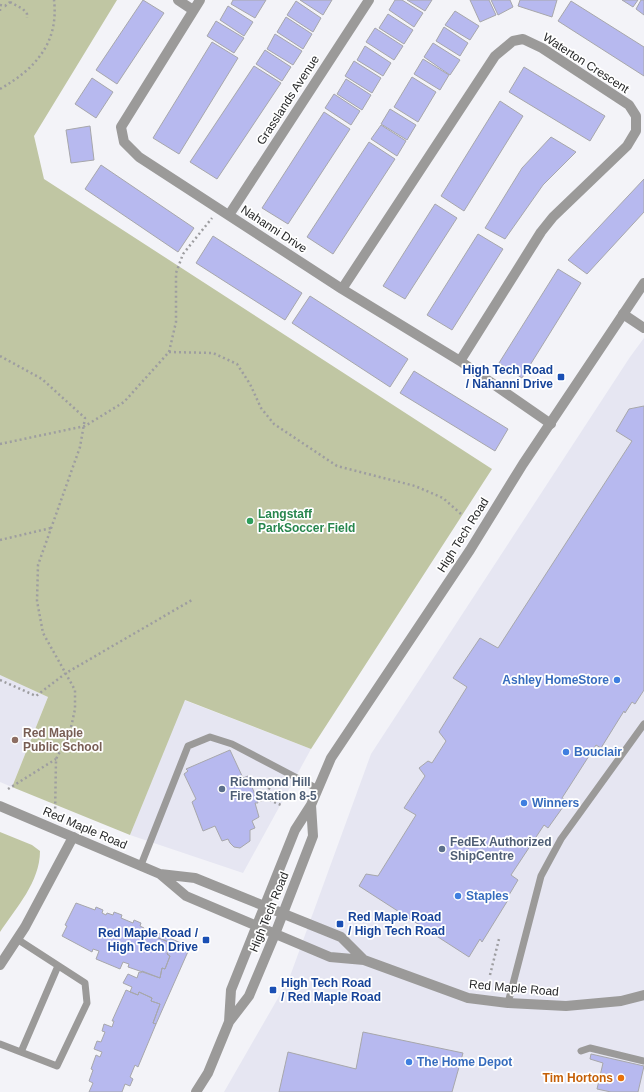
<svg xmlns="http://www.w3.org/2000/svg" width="644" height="1092" font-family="Helvetica,sans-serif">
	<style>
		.built { fill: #e6e6f2 }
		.green { fill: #c0c6a3 }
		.building { fill: #b7b9ef; stroke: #a7a7ab }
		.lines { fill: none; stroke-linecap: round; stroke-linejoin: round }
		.path { stroke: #9d9da0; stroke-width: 2.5; stroke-dasharray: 2 3; stroke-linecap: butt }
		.service { stroke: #9b9a99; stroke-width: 7 }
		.minor { stroke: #9b9a99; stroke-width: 10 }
		.tertiary { stroke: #9b9a99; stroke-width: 10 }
		.transit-dot { fill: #1a4fb4; stroke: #fff; stroke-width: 1.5 }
		.leisure-dot { fill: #2e9e5b; stroke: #fff; stroke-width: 1.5 }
		.shop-dot { fill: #3f7fe0; stroke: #fff; stroke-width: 1.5 }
		.education-dot { fill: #8d6e63; stroke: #fff; stroke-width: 1.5 }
		.service-dot { fill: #5c6f8a; stroke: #fff; stroke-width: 1.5 }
		.food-dot { fill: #e8710a; stroke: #fff; stroke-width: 1.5 }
		.labels { text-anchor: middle; stroke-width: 3.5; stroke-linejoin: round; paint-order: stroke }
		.street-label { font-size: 12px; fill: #272829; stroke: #fff }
		.transit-label { font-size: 12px; font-weight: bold; fill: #164399; stroke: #fff; text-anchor: end }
		.leisure-label { font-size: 12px; font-weight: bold; fill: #27864d; stroke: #fff; text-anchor: start }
		.shop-label { font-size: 12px; font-weight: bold; fill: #366cbe; stroke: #fff; text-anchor: start }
		.education-label { font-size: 12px; font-weight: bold; fill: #785e54; stroke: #fff; text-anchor: start }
		.service-label { font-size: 12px; font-weight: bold; fill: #4e5e75; stroke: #fff; text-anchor: start }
		.food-label { font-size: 12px; font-weight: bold; fill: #c56008; stroke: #fff; text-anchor: end }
	</style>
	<rect width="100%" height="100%" fill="#f3f3f8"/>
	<path class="built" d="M644,338V1092H224L289,979L371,754L630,357Z
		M0,675L48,697L12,787L0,782Z
		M184,700L311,749L243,873L130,835Z"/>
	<path class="green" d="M0,0H117L34,136L44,179L492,469L311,749L185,700L130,835L12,787L48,697L0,675Z
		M0,832L32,845L40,851C40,882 16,908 0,932Z"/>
	<path class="building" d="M143,0L164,13L117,84L96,70Z
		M233,0H266L255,18L231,4Z
		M300,0H332L323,15Z
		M395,0H402L423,13L414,27L389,10Z
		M407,0H432L425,11Z
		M470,0H489L496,15L480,22Z
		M491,0H510L513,7L498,15Z
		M520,0H557L552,17L518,6Z
		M622,0H638L633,7Z
		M641,0H644V15L636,9Z
		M296,1L321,18L313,32L287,15Z
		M571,1L644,47V76L558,21Z
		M228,6L253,22L244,36L220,20Z
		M455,11L479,26L470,40L445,25Z
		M388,14L413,30L404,44L379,28Z
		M286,17L312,34L303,49L277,32Z
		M216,21L244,38L234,53L207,36Z
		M444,27L468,43L460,56L436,41Z
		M375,28L403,46L394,60L366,42Z
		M275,34L302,51L293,65L267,49Z
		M212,42L238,58L179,154L153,138Z
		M433,43L460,60L450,75L424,57Z
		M365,46L391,63L383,76L357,60Z
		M265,50L291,67L282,81L256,64Z
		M423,59L449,75L440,90L414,74Z
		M354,61L381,78L372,93L345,76Z
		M254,66L281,83L217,179L190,162Z
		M524,67L605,116L590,141L509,92Z
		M412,77L436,92L418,122L394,107Z
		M92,78L113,92L96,118L75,104Z
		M346,79L371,95L362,110L337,94Z
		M334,94L360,111L351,125L325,108Z
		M500,101L523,116L464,211L441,196Z
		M390,109L416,125L407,140L381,124Z
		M324,112L350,129L288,224L262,208Z
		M381,125L406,141L397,156L371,139Z
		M90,126L94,160L71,163L66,130Z
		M551,137L576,152L543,185L505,239L485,228L522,168Z
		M369,142L395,159L333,254L307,237Z
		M101,165L194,228L178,252L85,189Z
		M644,179V212L587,274L568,260Z
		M435,204L457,218L405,299L383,286Z
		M478,234L503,249L452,330L427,315Z
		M213,236L302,293L285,320L196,263Z
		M558,269L581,283L522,378L499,363Z
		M310,296L408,359L390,387L292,323Z
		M414,371L508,429L495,451L400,393Z
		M644,406V690L635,704L632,702L625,713L624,711L601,748L596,745L562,798L568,800L548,828L544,825L511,875L518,880L506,900H508L482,942L480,939L469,957L359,886L366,874L378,876L416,815L404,808L425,776L419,768L428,761L432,763L446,741L439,732L467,687L453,678L480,638L498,648L632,441L616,431L629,409Z
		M230,750L243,778L248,776L258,803H255L259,817L252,821L255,828L250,830V841L240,848L234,847L230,843L228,839L222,841L215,826L203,831L192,802L196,799L184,774L188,771L186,769Z
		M76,903L95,910L96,907L103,910L102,913L106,915L107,913L113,915L114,912L122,915L121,918L133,923L134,920L141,923L140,926L144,928L143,931L149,933L151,931L158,933L156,937L174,944L171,951L169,950L167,954L170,956L165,969L162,968L160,978L128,967L129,964L123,962L120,969L96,959L99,951L93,949L92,952L62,936L67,926L65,925Z
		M158,933L190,947L156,1024L153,1023L160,1004L151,1001L152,998L139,992L138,995L130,992L132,987L123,983L128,974L137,978L139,972L141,973L142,971L160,978L162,968L165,969L170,956L167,954L169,950L171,951L174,944L156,937Z
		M126,990L138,995L139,992L152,998L151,1001L160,1004L153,1023L156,1024L138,1067L135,1065L130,1077L133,1079L130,1086L125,1084L122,1092H89L93,1083L89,1081L93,1070L91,1069L96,1055L100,1057L102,1052L94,1049L97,1041L101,1042L105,1032L102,1031L104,1024L112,1027L114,1021H112Z
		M363,1032L463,1053L452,1092H279L288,1052L356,1069Z
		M591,1054L644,1066L638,1092H611L597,1089L603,1063L590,1059Z"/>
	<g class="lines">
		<path class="path" d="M10,2L23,9L27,14V18
			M0,5L5,6L10,2V0
			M0,11V6
			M0,89C35,69 59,43 54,0
			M169,352L213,353L237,364L250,384L261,408L274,424L337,466L415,486L443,498L461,514
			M0,356L42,379L85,418L80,447L38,565L37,601L43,633L75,690V709L70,732L56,759L55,818
			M0,444L85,426L124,402L169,352L176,322V273L183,254L212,218
			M0,540L51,528
			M0,680L36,696L66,673L192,600
			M8,789L56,759
			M265,798L281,805
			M260,801L265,798L274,777
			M490,975L499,939"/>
		<path class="service" d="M141,865L188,746L210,737L232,744L318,789
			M508,1003L541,876L561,839L644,724
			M0,1044L57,1066L87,1003L85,983L17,939
			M581,1051L590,1048L644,1061
			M21,1052L58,966"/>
		<path class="minor" d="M178,0L193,10
			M200,0L121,127L124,142L139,157L342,289L460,361L551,424
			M229,215L369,0
			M342,289L495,56L513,41L523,39L542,48L629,105L636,116V131L627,146L553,217L541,232L460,361
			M623,314L644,328
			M0,965L25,927L73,837"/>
		<path class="tertiary" d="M0,806L160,874L195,878L341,937L364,960
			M160,874L186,896L330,957L364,960L468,998L508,1003L566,1006L621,1001L644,995
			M229,1022L231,990L295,830L311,805L331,758L470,550L523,464L644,283
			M196,1092L208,1073L229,1022L249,996L275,934L313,836L311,805"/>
	</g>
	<g class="transit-dot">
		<rect x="557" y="373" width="8" height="8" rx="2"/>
		<rect x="336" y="920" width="8" height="8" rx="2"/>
		<rect x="202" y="936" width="8" height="8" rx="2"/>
		<rect x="269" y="986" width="8" height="8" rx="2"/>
	</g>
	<circle class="leisure-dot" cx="250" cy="521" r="4"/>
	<g class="shop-dot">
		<circle cx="617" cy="680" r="4"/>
		<circle cx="566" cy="752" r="4"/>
		<circle cx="524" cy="803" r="4"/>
		<circle cx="458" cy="896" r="4"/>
		<circle cx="409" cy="1062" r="4"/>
	</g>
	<circle class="education-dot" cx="15" cy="740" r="4"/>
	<g class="service-dot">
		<circle cx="222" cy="789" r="4"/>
		<circle cx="442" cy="849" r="4"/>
	</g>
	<circle class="food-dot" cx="621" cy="1078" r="4"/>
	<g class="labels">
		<g class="street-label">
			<text transform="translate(586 63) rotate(33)" y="4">Waterton Crescent</text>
			<text transform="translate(288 100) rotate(-57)" y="4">Grasslands Avenue</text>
			<text transform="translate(274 229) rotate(33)" y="4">Nahanni Drive</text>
			<text transform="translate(463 535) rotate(-58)" y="4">High Tech Road</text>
			<text transform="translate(85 828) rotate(23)" y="4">Red Maple Road</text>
			<text transform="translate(269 912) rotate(-68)" y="4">High Tech Road</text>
			<text transform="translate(514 988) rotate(5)" y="4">Red Maple Road</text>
		</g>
		<g class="transit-label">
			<text x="553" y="374">High Tech Road<tspan x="553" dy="14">/ Nahanni Drive</tspan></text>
			<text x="348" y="921" text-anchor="start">Red Maple Road<tspan x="348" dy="14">/ High Tech Road</tspan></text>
			<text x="198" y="937">Red Maple Road /<tspan x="198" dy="14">High Tech Drive</tspan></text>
			<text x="281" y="987" text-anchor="start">High Tech Road<tspan x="281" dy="14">/ Red Maple Road</tspan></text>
		</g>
		<g class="leisure-label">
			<text x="258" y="518">Langstaff<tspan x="258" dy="14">ParkSoccer Field</tspan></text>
		</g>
		<g class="shop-label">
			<text x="609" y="684" text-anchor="end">Ashley HomeStore</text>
			<text x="574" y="756">Bouclair</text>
			<text x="532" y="807">Winners</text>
			<text x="466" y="900">Staples</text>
			<text x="417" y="1066">The Home Depot</text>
		</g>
		<g class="education-label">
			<text x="23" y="737">Red Maple<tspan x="23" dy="14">Public School</tspan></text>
		</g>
		<g class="service-label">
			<text x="230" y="786">Richmond Hill<tspan x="230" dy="14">Fire Station 8-5</tspan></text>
			<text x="450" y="846">FedEx Authorized<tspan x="450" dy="14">ShipCentre</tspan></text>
		</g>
		<g class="food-label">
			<text x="613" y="1082">Tim Hortons</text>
		</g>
	</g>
</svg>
